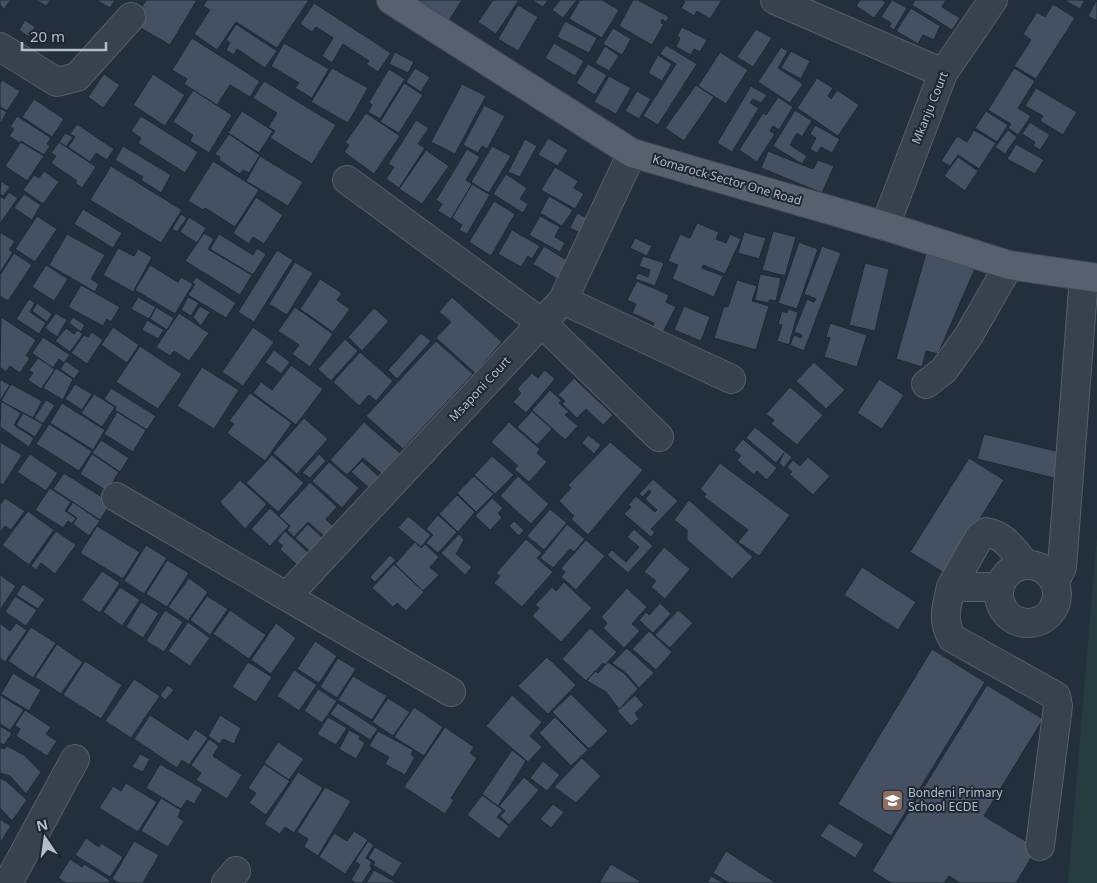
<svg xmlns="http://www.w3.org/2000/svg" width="1097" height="883" font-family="'Noto Sans',sans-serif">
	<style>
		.green { fill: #263c3f }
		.building { fill: #455162; stroke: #1f2835 }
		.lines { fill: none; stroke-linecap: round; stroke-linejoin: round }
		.minor-casing { stroke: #565f6c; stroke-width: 30 }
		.major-casing { stroke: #414a57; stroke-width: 30 }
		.minor { stroke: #38414e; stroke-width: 28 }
		.major { stroke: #56606e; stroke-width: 28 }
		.labels { text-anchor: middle; stroke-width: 4; stroke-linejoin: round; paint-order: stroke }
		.street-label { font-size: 12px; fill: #b4bcc9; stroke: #1d2633 }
		.poi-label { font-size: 12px; fill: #b4bcc9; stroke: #1d2633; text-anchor: start }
	</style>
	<rect width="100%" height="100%" fill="#242f3e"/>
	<path class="green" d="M1097,535V883H1068Z"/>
	<path class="building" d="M0,0H11L4,9L0,5Z
		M35,0H51L46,6Z
		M96,0H115L110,8Z
		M146,0H197L170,45L132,23Z
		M207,0H309L277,48L236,22L217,50L194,34L210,10L203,6Z
		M409,0H462L447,24Z
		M493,0H519L496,34L478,22Z
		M532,0H548L543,7Z
		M560,0H577L563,18L552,10Z
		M580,0H602L619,10L602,38L569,19Z
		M633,0H638L669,17L666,22L662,19L661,23L664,24L652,45L619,26Z
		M681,0H722L710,19L697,11L694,16L681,8L685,2Z
		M860,0H882L886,2L874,18L856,6Z
		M892,0L907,8L894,30L889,27L891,23L881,17Z
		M915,0H946L942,7L960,18L952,30L912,5Z
		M1064,0H1085L1080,9Z
		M1096,1L1097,2V21L1088,16Z
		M314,3L391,53L378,72L366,64L369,61L343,44L332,63L322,56L333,38L316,27L312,32L300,24Z
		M1053,4L1075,18L1036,79L1014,66L1031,40L1023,34L1037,12L1045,17Z
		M518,5L538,17L518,51L498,39Z
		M911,8L940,26L934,40L923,35L918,44L896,31Z
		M25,20L35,27L29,37L19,30Z
		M565,21L597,38L589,53L557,37Z
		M236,24L277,51L265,68L237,49L234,55L226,50L230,43L226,40Z
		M682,27L707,40L700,52L694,49L691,55L676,47L680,38L677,36Z
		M613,28L631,39L622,55L603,44Z
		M756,29L772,38L753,67L737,57Z
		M192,38L260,81L250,97L230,85L217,105L184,84L187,79L172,70Z
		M284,43L329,69L312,98L295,88L299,83L271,66Z
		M554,43L584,61L575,76L545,58Z
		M666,45L697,64L658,125L643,116L676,64L660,54Z
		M605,46L619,56L609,71L595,63Z
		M781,47L788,51L778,68L803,84L790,103L758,82Z
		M791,51L810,61L801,79L781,68Z
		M395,52L414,62L408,73L389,64Z
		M720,52L748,70L726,104L698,86Z
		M658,55L672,64L662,81L648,73Z
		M588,64L607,75L595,95L576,83Z
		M332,68L368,88L348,123L311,102Z
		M415,68L430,77L421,92L406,82Z
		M1014,68L1035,81L1018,108L1031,116L1018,135L1008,128L1011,124L988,110Z
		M389,69L405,79L380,119L368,112L372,105L369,102Z
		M104,74L120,85L103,108L88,97Z
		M153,74L185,95L165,126L133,105Z
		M609,76L631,88L616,114L594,102Z
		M817,78L833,88L828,96L831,99L837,90L859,105L838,136L797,108Z
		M2,80L20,91L7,111L0,107V84Z
		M264,81L336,125L312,164L270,138L275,131L268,127L277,113L253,98Z
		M404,83L423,95L399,133L380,122Z
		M462,84L486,96L455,154L431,142Z
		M696,85L714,97L684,141L665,128Z
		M751,86L767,95L761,103L753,99L750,103L759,108L732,152L717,143Z
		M1036,88L1077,112L1063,135L1040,121L1043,116L1025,106Z
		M193,90L232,115L209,153L190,141L193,135L173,122Z
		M637,91L651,99L639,119L625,111Z
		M778,97L793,107L779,130L773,126L770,131L775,134L757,162L739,150L763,113L766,115Z
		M34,99L64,119L52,137L22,117Z
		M484,105L505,116L487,149L482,146L478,153L463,145Z
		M0,108L7,112L0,124Z
		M795,110L812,121L802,137L797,133L790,145L807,156L802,164L773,146Z
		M242,111L273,131L259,153L228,133Z
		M986,111L1008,125L997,142L975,128Z
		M366,113L400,136L374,174L344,152L349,145L345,143Z
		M17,116L51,138L47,144L50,146L44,155L21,141L20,143L9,136L14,129L10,127Z
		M141,116L198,152L185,173L138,143L141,138L131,131Z
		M416,120L429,128L418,144L425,148L399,188L386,179L394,167L388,164Z
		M1030,122L1050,135L1040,150L1033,146L1035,142L1022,134Z
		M77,124L114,149L107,160L96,153L90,162L68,147L75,137L70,134Z
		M815,125L840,139L832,153L821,147L817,153L810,149L816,138L810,134Z
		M974,130L996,143L979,169L958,155L950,166L941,161L957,136L967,142Z
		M1008,130L1017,137L1005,154L995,147Z
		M65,133L73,137L66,147L59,142Z
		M229,134L260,155L249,173L243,170L240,174L219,160L220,157L215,154Z
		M548,138L568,150L558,166L538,155Z
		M525,139L537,146L520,177L508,172Z
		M21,142L44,156L27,181L5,166Z
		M59,142L96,167L82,188L75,183L77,181L51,163L56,156L51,153Z
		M1016,144L1044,160L1035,174L1007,159Z
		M123,146L171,175L161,193L141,180L143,177L115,160Z
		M492,146L511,156L489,193L471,182Z
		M467,149L480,157L466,180L472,184L451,219L438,211L442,204L436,200Z
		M426,150L449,166L422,204L399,189Z
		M768,151L813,169L818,160L834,166L822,193L761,168Z
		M260,156L303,182L288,206L246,181Z
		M958,157L978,171L965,191L944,176Z
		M213,161L259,190L235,227L205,208L203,210L188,201Z
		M111,166L182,210L161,243L90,200Z
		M555,167L578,181L574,188L584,194L575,209L541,190Z
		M44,171L59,182L43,204L23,190L34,175L39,178Z
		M506,174L527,188L520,199L528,204L523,213L493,194Z
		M1,181L10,187L3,196L0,194Z
		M472,184L490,195L467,234L459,230L462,225L452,218Z
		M9,192L18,198L0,224V196L4,199Z
		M24,194L41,205L32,220L14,208Z
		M549,196L573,210L562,226L540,213Z
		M256,197L283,215L264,244L253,237L249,244L233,233Z
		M494,201L515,214L491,256L469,242Z
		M83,209L122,233L113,248L74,224Z
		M577,213L593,221L586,236L570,228Z
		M181,214L187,218L177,232L172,229Z
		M37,216L57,229L35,262L15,249Z
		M540,216L560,227L555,237L565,243L560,252L529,235Z
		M189,217L206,228L197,243L180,232Z
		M697,223L719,232L716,239L726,243L730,234L741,239L725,274L703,265L702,268L723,276L714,297L672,279L678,265L668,261L680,234L690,238Z
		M512,230L540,246L532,259L528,256L521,267L498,254Z
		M773,231L796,237L785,276L762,270Z
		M0,232L15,241L9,250L13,252L0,273Z
		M744,232L766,238L759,259L738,253Z
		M204,233L214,239L208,249L252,275L240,295L185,261Z
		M67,234L105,255L91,279L99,284L95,292L49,265Z
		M219,234L253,255L257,248L266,254L253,275L210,249Z
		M635,238L652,246L647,256L630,248Z
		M799,242L818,249L797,309L778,303Z
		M544,246L568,261L559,280L533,264Z
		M822,246L841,253L804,351L790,345L794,335L801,338L802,335L794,332L807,299L814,302L816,299L804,294Z
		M928,246L977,264L938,354L926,351L922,367L896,359Z
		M118,248L134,256L138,249L152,257L133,292L103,275Z
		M277,250L293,260L254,322L238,312Z
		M14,253L32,265L8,301L0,296V275Z
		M643,256L664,263L655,286L635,279L638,273L648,277L650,270L639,266Z
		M295,262L313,273L287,315L269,304Z
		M865,263L889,269L875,331L849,325Z
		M46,265L68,279L54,301L32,287Z
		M150,265L178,282L181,277L193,284L175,314L135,290Z
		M760,274L781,278L776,301L769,300V303L755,300Z
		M196,277L236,303L226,318L188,295L195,284L192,283Z
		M320,279L342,293L337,300L350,309L333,332L300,309Z
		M737,280L757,286L752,301L769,306L756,350L714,338L724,306L728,307Z
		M637,281L669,295L666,302L676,307L663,332L653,327L654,323L632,313L636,304L627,300Z
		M81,285L120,307L111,322L107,319L103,326L68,307Z
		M138,297L156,307L149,319L131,309Z
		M188,297L199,303L191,316L181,310Z
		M452,297L502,342L475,373L436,338L451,322L439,312Z
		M29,299L35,303L30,312L46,323L39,334L16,319Z
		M37,303L52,314L47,322L32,311Z
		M200,306L210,312L201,326L193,317Z
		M684,306L710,317L701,341L674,330Z
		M156,307L174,318L167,330L150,319Z
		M295,307L333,334L310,367L292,354L299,345L278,331Z
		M374,308L389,321L362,351L348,337Z
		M788,309L798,312L789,345L777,341L782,325L778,324L782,311L787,313Z
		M56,313L67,320L57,337L45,328Z
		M179,313L209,333L189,361L174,351L170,356L156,347Z
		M1,317L36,340L26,356L30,358L20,373L10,366L6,372L0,367Z
		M73,317L85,325L81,332L69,323Z
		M147,320L164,330L158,339L142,330Z
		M830,323L867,335L857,367L824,357L830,338L826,337Z
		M113,327L139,345L127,363L101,345Z
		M253,327L274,342L243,386L222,372Z
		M66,328L74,334L77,330L83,334L70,352L55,341Z
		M92,332L103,340L87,364L71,353L84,335L88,337Z
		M421,333L431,341L397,379L388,370Z
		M43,337L70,355L64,363L59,359L53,368L32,353Z
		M345,339L358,351L331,381L318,369Z
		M436,341L473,374L403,449L366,416Z
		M140,346L182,374L158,409L116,382Z
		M274,350L290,362L281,374L265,362Z
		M360,352L393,381L376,401L369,395L359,406L333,382Z
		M38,358L55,369L41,389L28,380L33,373L29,370Z
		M66,361L80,371L74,379L60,369Z
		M814,362L845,390L826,409L796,381Z
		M291,365L323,389L296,425L253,393L261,382L272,390Z
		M202,367L239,390L214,429L177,406Z
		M56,368L73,379L63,400L43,388Z
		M545,370L555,379L526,413L513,402L521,393L517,389L532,373L538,378Z
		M574,378L613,415L603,425L586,409L577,418L562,404L565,401L558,395Z
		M0,379L10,385L0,401Z
		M879,379L904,395L882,429L857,413Z
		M11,384L42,401L33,418L1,401Z
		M75,384L92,394L82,410L65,399Z
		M790,387L823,415L797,445L771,424L774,420L766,414Z
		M111,388L156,416L147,430L115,410L116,407L104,399Z
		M550,390L562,401L559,403L569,412L565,415L578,426L565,440L532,410Z
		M250,393L292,423L265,461L227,433L234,424L229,421Z
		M94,394L115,407L102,427L81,413Z
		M46,400L55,405L43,424L34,418Z
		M1,401L21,413L14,425L34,438L29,447L0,427Z
		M62,403L105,430L93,450L50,423Z
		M532,411L552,429L537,445L517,427Z
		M117,412L146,430L133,452L104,434Z
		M23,413L43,424L35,437L16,425Z
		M304,418L328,439L297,474L273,453Z
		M364,422L400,453L382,474L363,458L347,475L330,460Z
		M509,422L540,449L537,453L547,462L529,482L514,469L518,466L491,442Z
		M49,424L92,451L79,471L36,444Z
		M755,427L792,457L784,468L779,463L784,453L776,463L746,438Z
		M984,434L1060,452L1054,478L977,459Z
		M588,435L601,445L594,454L582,443Z
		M743,439L777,468L767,480L757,471L754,475L737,460L741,456L734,450Z
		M101,440L129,458L120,472L92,453Z
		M0,442L22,455L3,485L0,483Z
		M610,442L643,470L588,535L571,519L574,516L559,501L571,488L568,485Z
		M30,454L58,473L46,491L17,472Z
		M92,454L119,472L107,491L80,474Z
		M319,454L326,461L310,478L302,473Z
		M272,455L304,483L278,512L246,483Z
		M492,456L514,475L495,494L474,475Z
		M808,457L830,476L813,495L789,474L792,472L787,467L793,460L800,466Z
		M969,458L1004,480L946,574L910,552Z
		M362,461L379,477L369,488L351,472Z
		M329,462L359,488L342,508L312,481Z
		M720,463L790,515L759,556L738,542L748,530L704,497L706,494L700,489Z
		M64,473L111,503L100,520L53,489Z
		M474,476L494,494L476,512L457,493Z
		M518,476L549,504L531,524L500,496Z
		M653,479L678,501L651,529L655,532L651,537L624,514L631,507L628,505L636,496L655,512L657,510L645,499L651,492L649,490L643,497L639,494Z
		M240,480L267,504L245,529L220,502Z
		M310,482L337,507L326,519L333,526L324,536L308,522L294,537L287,530L290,526L279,516Z
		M50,488L71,502L65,511L76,518L72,524L68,521L63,528L35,510Z
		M457,495L475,512L458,532L439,514Z
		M5,498L25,511L11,530L5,526L0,533V505Z
		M492,498L503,508L498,513L502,518L490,530L475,516Z
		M689,500L753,557L732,579L687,540V530L674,520Z
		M73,502L100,521L89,536L73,524L77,518L67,511Z
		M270,508L289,526L270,546L251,529Z
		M550,509L567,523L544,550L527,536Z
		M28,511L54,530L29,565L2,545Z
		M438,515L457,532L438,553L426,543L433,535L426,529Z
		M408,516L431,535L421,547L398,528Z
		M514,521L524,530L519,536L509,526Z
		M308,524L325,540L312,553L295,538Z
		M567,524L585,539L574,552L570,549L553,568L540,558Z
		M97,526L140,552L123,579L80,553Z
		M634,529L653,546L628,573L607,555L612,550L626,562L639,547L627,537Z
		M56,531L76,545L55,574L41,563L36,570L31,566Z
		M285,531L311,555L299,567L280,549L283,546L277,541Z
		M459,534L464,540L456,554L472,567L465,575L441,553Z
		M526,539L542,553L537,558L553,572L522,607L494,583L500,576L496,573Z
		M586,540L605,556L576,590L561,577L565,572L561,568Z
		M415,542L421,548L425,544L439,557L430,567L439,575L423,591L395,564Z
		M146,545L167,558L144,594L124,581Z
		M664,547L690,569L665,599L651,587L656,581L644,572Z
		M390,555L396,560L375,582L370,577Z
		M167,560L189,573L167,607L146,594Z
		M394,564L424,592L406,611L397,603L393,607L372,588Z
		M862,567L916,602L898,630L844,595Z
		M102,571L120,583L100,613L81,600Z
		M0,575L16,586L0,610Z
		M189,578L208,592L188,621L168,607Z
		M564,582L592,608L561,642L532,616L539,608L535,605L552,587L556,591Z
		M23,584L45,599L38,609L16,595Z
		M120,587L140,600L122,626L103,612Z
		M627,588L647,607L632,624L640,631L624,648L603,628L607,623L601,617Z
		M15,596L37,610L26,626L5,612Z
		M207,596L228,609L210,635L190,620Z
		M141,602L159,613L143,638L126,627Z
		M660,603L671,614L653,633L639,620L646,612L649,615Z
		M165,610L183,622L164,652L146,641Z
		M230,610L266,635L249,659L213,634Z
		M678,610L693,623L670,648L655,635Z
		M188,622L210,638L190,666L168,651Z
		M0,623L10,631L16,623L27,630L5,662L0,658Z
		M276,623L296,638L271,674L251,660Z
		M31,627L56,643L33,678L8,661Z
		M590,628L617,652L605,665L603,663L586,681L562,659Z
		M649,631L672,652L656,670L632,649Z
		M315,641L337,656L319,683L297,669Z
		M57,644L83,662L61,694L35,677Z
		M627,648L654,673L639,688L626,673L612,663Z
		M932,649L985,682L891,836L838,804Z
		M547,657L576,685L548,714L518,686Z
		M338,658L356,669L337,698L320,687Z
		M85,661L122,685L101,719L63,695Z
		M248,662L272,677L256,702L232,687Z
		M608,662L625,674L638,689L619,709L606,692L587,681L595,671L598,673Z
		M294,670L317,685L299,711L277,696Z
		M13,673L41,690L29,711L1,694Z
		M353,676L387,696L372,720L338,700Z
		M134,679L160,696L131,738L105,721Z
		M168,685L174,690L165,700L160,695Z
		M987,685L1043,719L984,816L1037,848L1016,883H960L949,876L944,883H891L872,871Z
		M318,689L337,701L322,723L304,711Z
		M571,694L608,731L589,749L552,712Z
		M0,695L24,710L10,730L0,724Z
		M512,695L542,722L530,736L542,747L528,762L486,726Z
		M635,695L644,705L635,713L639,719L631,726L617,711Z
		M388,698L410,712L393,736L372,722Z
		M338,703L378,729L370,740L330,714Z
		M414,707L443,727L424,756L394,737Z
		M25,710L51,727L46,734L57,741L47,756L16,736L20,729L15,725Z
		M150,715L188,740L195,729L208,738L189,765L182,760L177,768L134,739Z
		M220,715L241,728L234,744L223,739L220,744L208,736Z
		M328,717L347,728L336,745L317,734Z
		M555,717L588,750L571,766L539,733Z
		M0,726L12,733L4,745L0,743Z
		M445,727L474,747L470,753L477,758L451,798L454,800L445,814L404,787Z
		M349,730L360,736L359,739L365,743L356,759L339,749Z
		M378,731L413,750L411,755L415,757L405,775L385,764L389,757L369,746Z
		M209,739L219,746L213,756L242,775L227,799L196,780L201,773L191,765Z
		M278,742L304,759L289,780L264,763Z
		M7,746L24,755L41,772L26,794L10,776L0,773V747L4,749Z
		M512,750L526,761L498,806L482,794Z
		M140,754L150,759L143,772L132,767Z
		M582,758L601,776L576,803L554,787Z
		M543,761L560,775L547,791L530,778Z
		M160,764L203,789L194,804L187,800L181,809L146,788Z
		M264,764L290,781L266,815L249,803L256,793L248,788Z
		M298,772L323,788L294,833L285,827L280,834L264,824Z
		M524,777L539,790L509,825L500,816L505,811L499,806Z
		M0,778L6,781L27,800L12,821L0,808Z
		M126,783L157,802L138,832L99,808L113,786L121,791Z
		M325,787L351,801L318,856L304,847L308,839L297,832Z
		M482,795L503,810L497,817L509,826L499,839L467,815Z
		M161,798L181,810L178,817L184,821L168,847L141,831Z
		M553,804L564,812L551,828L540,819Z
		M0,819L11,826L0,843Z
		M829,823L864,844L855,858L820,836Z
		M354,831L368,840L345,874L319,857L334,833L347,841Z
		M86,838L99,847L101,843L123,857L110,877L75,855Z
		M134,841L159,855L143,883H119L112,879Z
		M368,841L374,845L366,858L372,862L370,866L372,868L362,883H356L351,880L360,865L355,861Z
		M375,847L402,863L393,877L373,865L375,862L368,858Z
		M726,851L776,883H729L713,873Z
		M70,859L82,867L84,864L110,880L108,883H66L58,878Z
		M611,864L640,881L639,883H599Z
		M374,870L397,883H366Z
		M711,876L724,883H707Z"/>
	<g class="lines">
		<defs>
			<path id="minor" d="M775,0L943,73
				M0,47L57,82L77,77L131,17
				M347,180L542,323L659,437
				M885,226L943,73L993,0
				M563,300L731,379
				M926,384L944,370L969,335L1009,265
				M116,497L451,692
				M999 594a29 29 0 1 1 58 0a29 29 0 1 1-58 0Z
				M1055,582L1062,567L1084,276
				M951,587L979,538L986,532C1005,535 1015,552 1026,565
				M1000,587H951C946,607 942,620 952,638L1056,696L1058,706L1040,846
				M287,596L563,300L632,153
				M8,883L75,759
				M226,883L236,871"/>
			<path id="major" d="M391,0L632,153L885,226L1009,265L1097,278"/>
		</defs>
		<use href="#minor" class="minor-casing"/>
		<use href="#major" class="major-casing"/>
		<use href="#minor" class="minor"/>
		<use href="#major" class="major"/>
	</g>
	<defs>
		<symbol id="school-square" viewBox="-11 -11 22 22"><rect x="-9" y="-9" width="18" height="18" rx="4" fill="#8d6e63" stroke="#1d2633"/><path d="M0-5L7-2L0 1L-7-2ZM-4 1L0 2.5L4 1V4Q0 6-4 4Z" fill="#fff"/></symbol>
	</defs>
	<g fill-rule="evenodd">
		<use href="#school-square" x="880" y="788" width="25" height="25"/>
	</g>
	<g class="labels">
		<g class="street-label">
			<text transform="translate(930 108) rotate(-68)" y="4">Mkanju Court</text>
			<text transform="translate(727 180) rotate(16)" y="4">Komarock Sector One Road</text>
			<text transform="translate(480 389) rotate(-47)" y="4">Msaponi Court</text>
		</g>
		<g class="poi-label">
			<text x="908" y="797">Bondeni Primary<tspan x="908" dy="14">School ECDE</tspan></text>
		</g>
	</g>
	<g transform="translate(45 838) rotate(347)" stroke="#1d2633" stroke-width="4" paint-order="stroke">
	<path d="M0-4L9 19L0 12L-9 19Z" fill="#b4bcc9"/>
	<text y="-8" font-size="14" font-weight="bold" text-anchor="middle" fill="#b4bcc9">N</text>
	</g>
	<path d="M22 42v8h84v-8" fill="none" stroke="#b4bcc9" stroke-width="2.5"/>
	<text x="30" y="42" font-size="15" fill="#b4bcc9" stroke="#1d2633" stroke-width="4" paint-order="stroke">20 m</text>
</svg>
